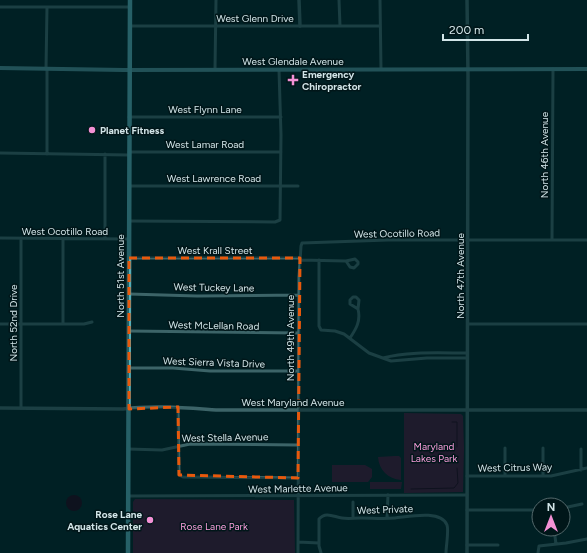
<svg xmlns="http://www.w3.org/2000/svg" width="587" height="553" font-family="Figtree,sans-serif">
	<style>
		.green { fill: #441537 }
		.water { fill: #200017 }
		.lines { fill: none; stroke-linecap: round; stroke-linejoin: round }
		.stream { stroke: #200017; stroke-width: 1 }
		.minor { stroke: #3c6468; stroke-width: 3 }
		.tertiary { stroke: #3c6468; stroke-width: 3.5 }
		.secondary { stroke: #4a8d95; stroke-width: 4 }
		.primary { stroke: #55aeb8; stroke-width: 4.5 }
		.marked { fill: none; stroke: #e8590c; stroke-width: 3; stroke-dasharray: 8 5; stroke-linejoin: round }
		.poi-dot { fill: #f391d5; stroke: #001619; stroke-width: 1.5 }
		.labels { text-anchor: middle; stroke-width: 3; stroke-linejoin: round; paint-order: stroke }
		.street-label { font-size: 10px; fill: #d2e5e8; stroke: #001619 }
		.poi-label { font-size: 10px; font-weight: bold; fill: #d2e5e8; stroke: #001619; text-anchor: start }
		.park-label { font-size: 10px; fill: #f99edc; stroke: #001619 }
	</style>
	<rect width="100%" height="100%" fill="#002024"/>
	<path class="green" d="M404,413L461,414L463,416L464,448L463,492L404,493Z
		M395,456H399L401,458V480C388,479 379,470 378,457Z
		M332,465H365L372,469V477L368,482H332Z
		M370,482H402L401,489H370Z
		M135,499L294,500L295,553H133V502Z"/>
	<path class="water" d="M66 503a8 8 0 1 1 16 0a8 8 0 1 1-16 0Z"/>
	<g class="lines">
		<path class="stream" d="M452,422H457V447
			M411,489L454,488L458,483L457,468"/>
		<path class="minor" d="M339,0L340,26
			M380,0L381,69
			M0,7H130
			M130,26H380
			M46,69L47,7
			M215,69L216,0
			M129,117H281
			M129,152H281
			M0,153L129,155
			M47,154V69
			M129,186H298
			M129,221L275,222L280,220L281,135L279,70
			M0,238L129,239
			M21,238V408
			M63,239V324
			M105,239V154
			M552,240L553,69
			M129,258H300
			M355,259L358,262V264L354,268L350,267L346,261Z
			M300,260L346,261
			M319,260V326L321,330L335,331L344,334L369,353L391,361L427,358H467
			M129,294L197,296L299,295
			M353,297H356L359,300L358,309L350,304V300Z
			M0,324H84L92,322
			M468,324H587
			M129,331L299,333
			M350,338C356,329 361,321 358,309
			M383,358C407,351 442,353 467,353
			M129,368H173L210,371H298
			M178,407L179,475L183,477L298,478
			M505,448V476
			M128,449L162,450L190,444L298,445
			M581,470V449
			M467,476H551L587,468
			M543,476V448
			M128,496L467,495
			M353,502V518
			M563,508L582,504
			M467,510H539
			M387,518L388,495
			M554,529L556,544
			M298,542L319,543
			M467,545H498
			M298,553L299,277L301,246L302,243L388,240H587
			M321,553L319,546V519C326,511 334,517 342,518C348,519 354,518 361,518C372,518 383,519 395,518C407,517 441,509 447,525C449,531 446,546 446,553
			M538,553L539,546L566,543L587,539"/>
		<path class="tertiary" d="M299,0L300,26
			M0,408L123,409C154,405 186,408 216,410H587
			M467,553L468,75L467,0"/>
		<path class="secondary" d="M0,68L124,70L587,69"/>
		<path class="primary" d="M128,553L130,0"/>
	</g>
	<path d="M0 0H587V553H0ZM129,258H300L298,478L179,475L178,407L129,409Z" fill="#002024" fill-opacity=".55" fill-rule="evenodd"/>
	<path class="marked" d="M129,258H300L298,478L179,475L178,407L129,409Z"/>
	<g class="poi-dot">
		<path d="M291 74h4v4h4v4h-4v4h-4v-4h-4v-4h4z"/>
		<circle cx="92" cy="130" r="4"/>
		<circle cx="150" cy="520" r="4"/>
	</g>
	<g class="labels">
		<g class="street-label">
			<text x="255" y="22">West Glenn Drive</text>
			<text x="293" y="65">West Glendale Avenue</text>
			<text x="205" y="113">West Flynn Lane</text>
			<text x="205" y="148">West Lamar Road</text>
			<text transform="translate(544 155) rotate(-90)" y="4">North 46th Avenue</text>
			<text x="214" y="182">West Lawrence Road</text>
			<text x="65" y="235">West Ocotillo Road</text>
			<text transform="translate(397 233) rotate(-1)" y="4">West Ocotillo Road</text>
			<text x="215" y="254">West Krall Street</text>
			<text transform="translate(120 276) rotate(-90)" y="4">North 51st Avenue</text>
			<text transform="translate(460 276) rotate(-90)" y="4">North 47th Avenue</text>
			<text transform="translate(214 287) rotate(1)" y="4">West Tuckey Lane</text>
			<text transform="translate(13 323) rotate(-90)" y="4">North 52nd Drive</text>
			<text transform="translate(214 325) rotate(1)" y="4">West McLellan Road</text>
			<text transform="translate(290 338) rotate(-90)" y="4">North 49th Avenue</text>
			<text transform="translate(214 362) rotate(2)" y="4">West Sierra Vista Drive</text>
			<text x="293" y="406">West Maryland Avenue</text>
			<text transform="translate(225 437) rotate(-1)" y="4">West Stella Avenue</text>
			<text transform="translate(515 467) rotate(-1)" y="4">West Citrus Way</text>
			<text transform="translate(298 488) rotate(-1)" y="4">West Marlette Avenue</text>
			<text transform="translate(385 509) rotate(-2)" y="4">West Private</text>
		</g>
		<g class="poi-label">
			<text x="302" y="78">Emergency<tspan x="302" dy="12">Chiropractor</tspan></text>
			<text x="100" y="134">Planet Fitness</text>
			<text x="142" y="518" text-anchor="end">Rose Lane<tspan x="142" dy="12">Aquatics Center</tspan></text>
		</g>
		<g class="park-label">
			<text x="434" y="450">Maryland<tspan x="434" dy="12">Lakes Park</tspan></text>
			<text x="214" y="530">Rose Lane Park</text>
		</g>
	</g>
	<g transform="translate(551 517)"><circle r="19" fill="#001619" stroke="#54696c"/>
	<path d="M0-3L7 15L0 10L-7 15Z" fill="#f391d5"/>
	<text y="-6" font-size="11" font-weight="bold" text-anchor="middle" fill="#d2e5e8">N</text>
	</g>
	<path d="M443 34v6h85v-6" fill="none" stroke="#d2e5e8" stroke-width="2"/>
	<text x="449" y="34" font-size="12" fill="#d2e5e8" stroke="#001619" stroke-width="3" paint-order="stroke">200 m</text>
</svg>
